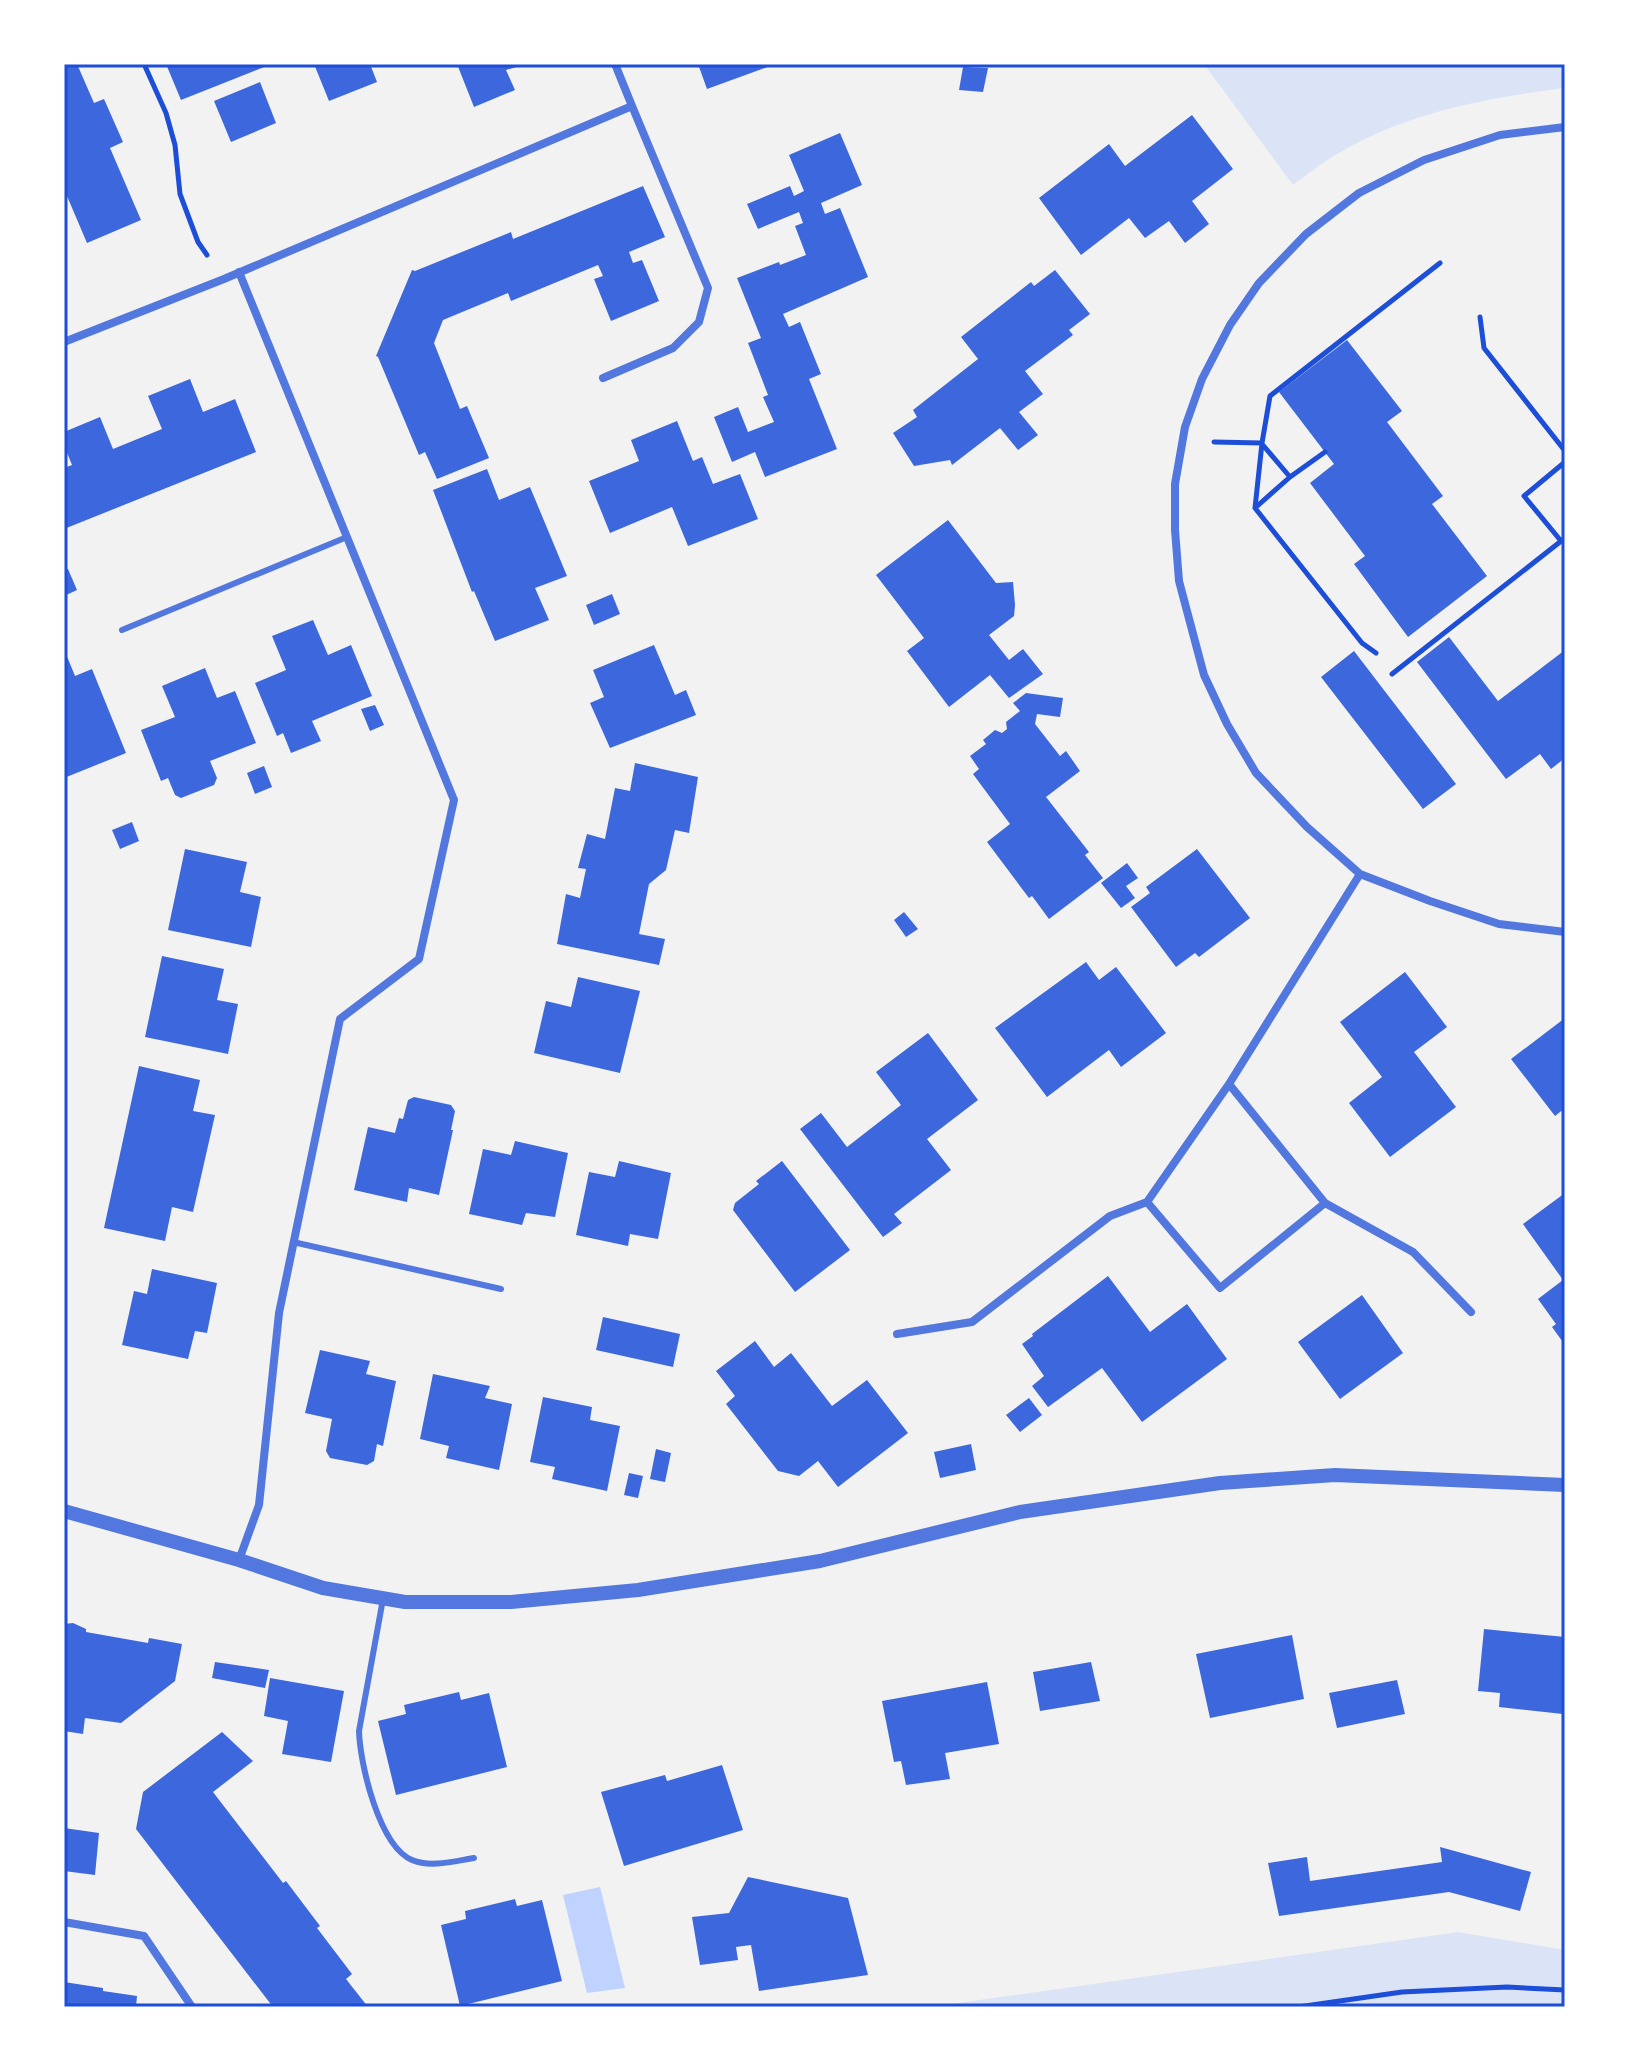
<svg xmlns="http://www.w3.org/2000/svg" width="1629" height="2071" font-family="Poppins,sans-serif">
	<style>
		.green { fill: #dbe4f7 }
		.water { fill: #bfd3fe }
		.building { fill: #3d67dc }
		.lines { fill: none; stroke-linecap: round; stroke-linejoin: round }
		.path { stroke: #1d4ed8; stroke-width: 5 }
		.service { stroke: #5277de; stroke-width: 6 }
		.minor { stroke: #5277de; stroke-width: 8 }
		.tertiary { stroke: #5277de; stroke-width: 14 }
		.neatline { fill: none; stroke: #1d4ed8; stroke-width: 3 }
	</style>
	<rect width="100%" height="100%" fill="#f2f2f2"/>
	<path class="green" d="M1204,64H1565V88C1487,98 1408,112 1339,153C1323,162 1308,174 1293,185Z
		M1458,1932L1565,1950V2007H931Z"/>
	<path class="water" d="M600,1887L625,1988L587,1993L563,1895Z"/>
	<path class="building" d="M67,64H77L94,103L104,99L123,142L110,148L141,220L87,243L64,189V65Z
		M166,64H272L181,100Z
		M314,64H370L377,82L329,101Z
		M457,64H523V65L506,70L515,90L474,107Z
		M698,64H776L707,89Z
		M963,67L988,68L983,92L959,90Z
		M260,82L276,123L231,142L214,101Z
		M1192,115L1233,169L1192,201L1209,224L1185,243L1169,221L1145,238L1129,218L1081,255L1039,198L1109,144L1125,166Z
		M840,133L862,185L821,203L825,214L840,208L868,277L783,314L789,327L800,322L821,374L809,379L837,449L765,477L755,452L732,462L714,417L738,407L748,432L774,422L763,397L768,395L748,343L761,338L737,278L779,262L780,265L806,255L795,226L803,223L799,212L758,229L747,204L790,186L794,196L804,191L789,155Z
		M643,186L665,237L629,252L633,263L642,260L659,301L611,321L594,279L603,276L598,265L511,301L508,293L443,320L434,343L460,409L467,406L489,458L437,479L425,452L419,455L378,357L376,356L412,270L415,271L511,232L513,239Z
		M1055,270L1090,314L1069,330L1073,335L1025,371L1043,394L1019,412L1038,435L1018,450L1000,428L952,465L950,460L914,466L893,433L917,417L913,410L978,359L961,337L1031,282L1034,286Z
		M1347,340L1402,411L1387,422L1443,496L1432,504L1487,576L1408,637L1354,564L1365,556L1310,483L1334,464L1279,392Z
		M190,379L203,412L235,399L256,452L64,529V468L72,465L64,445V432L100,417L113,449L162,429L148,396Z
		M677,421L693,461L702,457L713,484L740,474L758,519L688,546L672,507L610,533L589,481L639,461L631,440Z
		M487,469L499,500L530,487L567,576L535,588L549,620L495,641L474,591L472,592L433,490Z
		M948,520L996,583L1013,582L1015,605L1014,616L989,635L1009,660L1023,649L1043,674L1009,698L990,675L949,707L907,651L924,638L876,575Z
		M68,569L77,590L64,596V571Z
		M612,594L620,614L594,625L586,605Z
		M313,620L328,655L351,645L372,696L312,721L321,741L291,753L283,733L277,736L255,683L286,670L272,636Z
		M1449,637L1498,701L1565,650V758L1551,769L1540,754L1506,779L1417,662Z
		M654,645L675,695L686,690L696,715L610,748L590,703L604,697L593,670Z
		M64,649L75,676L92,669L126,753L64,778Z
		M1354,651L1456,784L1423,809L1321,677Z
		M205,668L217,698L235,691L256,743L210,761L217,778L214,785L181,798L175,795L168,778L161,781L141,730L175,717L162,686Z
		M1026,693L1063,698L1060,717L1037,714L1035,724L1060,756L1066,751L1080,771L1046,797L1089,852L1085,855L1103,878L1049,919L1032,896L1029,898L987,842L1010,824L973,774L979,769L970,756L986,744L983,740L995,730L1002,733L1007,729L1006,722L1020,711L1013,703Z
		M375,705L384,725L370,731L361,709Z
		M635,763L698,777L689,833L675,830L666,870L649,884L639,934L665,939L659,965L557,944L566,894L580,898L586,869L578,868L587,834L605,839L615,788L630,791Z
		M264,766L272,787L255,794L247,773Z
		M132,822L139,841L120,849L112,830Z
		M185,849L247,862L240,892L261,897L251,947L168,930Z
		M1197,849L1250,918L1199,957L1195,953L1176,967L1131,907L1150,893L1146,887Z
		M1127,863L1138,878L1126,886L1135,898L1121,908L1101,883Z
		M904,912L918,929L906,937L894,920Z
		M162,956L224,969L217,1000L238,1004L228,1054L145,1037Z
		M1086,962L1099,980L1116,967L1166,1033L1121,1067L1109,1050L1047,1097L995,1028Z
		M1405,972L1447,1027L1414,1052L1456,1107L1390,1157L1349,1103L1382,1077L1340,1022Z
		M578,977L640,991L620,1073L534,1053L546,1001L571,1007Z
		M1565,1018V1108L1555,1116L1511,1059Z
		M928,1033L978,1100L927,1139L951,1170L894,1214L902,1223L883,1237L800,1129L821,1113L847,1147L901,1105L876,1072Z
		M139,1066L200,1080L193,1111L215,1115L193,1212L172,1207L165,1241L104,1228Z
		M414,1097L451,1105L455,1111L451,1130H453L439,1195L409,1188L407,1202L354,1190L368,1127L395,1133L399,1118L403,1119L408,1100Z
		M515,1141L568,1153L555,1217L526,1213L522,1225L469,1214L483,1149L511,1155Z
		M619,1161L671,1173L658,1239L630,1234L628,1246L576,1235L589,1172L615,1177Z
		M782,1161L850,1250L795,1292L733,1210L735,1203L759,1184L756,1181Z
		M1565,1193V1345L1552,1327L1556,1324L1538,1299L1563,1280L1523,1224Z
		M152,1269L217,1283L207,1333L195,1331L188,1359L122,1345L134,1291L147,1294Z
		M1108,1276L1150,1332L1187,1304L1227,1359L1142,1422L1102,1368L1048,1407L1032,1386L1044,1376L1022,1344L1033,1336L1032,1334Z
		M1362,1295L1403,1353L1340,1399L1298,1342Z
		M603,1317L680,1334L673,1367L596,1350Z
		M755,1341L774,1367L791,1353L832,1406L867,1380L908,1433L838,1487L818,1461L799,1476L778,1471L726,1404L735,1396L716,1371Z
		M320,1350L370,1361L366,1374L396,1381L383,1446L377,1444L374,1461L367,1465L330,1458L326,1451L332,1419L305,1413Z
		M433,1374L490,1386L485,1398L512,1404L499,1470L446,1458L449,1446L420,1439Z
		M543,1397L592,1407L590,1420L620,1426L607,1491L552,1479L555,1467L530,1462Z
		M1029,1398L1042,1415L1020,1432L1006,1415Z
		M971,1444L976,1470L940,1478L934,1452Z
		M656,1449L671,1453L665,1482L650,1479Z
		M629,1473L643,1476L638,1498L624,1495Z
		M73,1623L86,1629V1632L148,1643L149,1638L182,1644L175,1681L121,1723L85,1718L83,1734L64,1731V1624Z
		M1484,1629L1565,1637V1699L1563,1714L1499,1707L1500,1693L1478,1691Z
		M1292,1635L1304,1699L1210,1718L1196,1654Z
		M215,1662L269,1670L265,1688L212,1678Z
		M1091,1662L1100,1701L1040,1711L1033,1672Z
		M270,1678L344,1691L331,1762L282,1754L288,1721L264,1716Z
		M1397,1680L1405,1714L1337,1728L1329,1693Z
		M987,1682L999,1744L945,1753L950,1779L906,1785L901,1761L894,1762L882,1701Z
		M459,1692L461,1700L489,1693L507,1767L396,1795L378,1721L406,1714L404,1705Z
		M222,1732L253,1761L213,1792L283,1883L286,1881L320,1926L317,1928L352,1974L346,1979L368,2007H273L136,1829L143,1792Z
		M722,1765L743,1830L624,1866L601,1792L665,1775L667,1781Z
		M64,1828L99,1833L95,1875L64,1871Z
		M1440,1847L1531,1872L1520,1911L1449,1892L1279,1916L1268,1863L1307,1857L1310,1881L1442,1862Z
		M748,1877L848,1898L868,1975L759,1991L751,1945L736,1947L738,1960L700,1965L692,1917L729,1913Z
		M515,1899L517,1906L542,1900L562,1981L460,2006L441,1925L466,1919L465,1911Z
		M64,1982L103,1988V1991L137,1996L136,2007H64Z"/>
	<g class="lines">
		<path class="path" d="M144,64L166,113L175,145L180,194L198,242L207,255
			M1480,317L1484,348L1565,451
			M1214,442L1262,443L1270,396L1440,263
			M1262,443L1255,508L1362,643L1376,653
			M1290,477L1325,452
			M1255,508L1290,477L1262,444
			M1561,541L1524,496L1565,462
			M1392,674L1565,538
			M1298,2007L1402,1992L1507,1987L1565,1990"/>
		<path class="service" d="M122,630L347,537
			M293,1242L501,1289
			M383,1599L359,1731C360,1764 379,1846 412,1860C431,1868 455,1861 474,1858"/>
		<path class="minor" d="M1565,127L1500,135L1424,160L1359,193L1306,234L1259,283L1230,325L1202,379L1185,427L1175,484V530L1179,581L1204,675L1227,724L1256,773L1307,827L1360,874L1430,901L1499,924L1565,932
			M64,342L224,279L632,106L615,64
			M603,378L673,348L699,322L708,288L632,106
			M1229,1084L1325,1203L1220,1288L1147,1202L1229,1084L1360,874
			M1325,1203L1413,1252L1471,1312
			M897,1334L972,1322L1110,1216L1147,1202
			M239,1560L259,1505L279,1313L340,1019L419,959L454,800L239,272
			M64,1922L144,1936L192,2007"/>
		<path class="tertiary" d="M64,1511L239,1560L323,1588L405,1602H511L638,1590L820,1561L1020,1512L1220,1483L1335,1475L1565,1485"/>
	</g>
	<rect width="1629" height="2071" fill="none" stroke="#ffffff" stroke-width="132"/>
	<rect x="66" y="66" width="1497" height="1939" class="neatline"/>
</svg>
